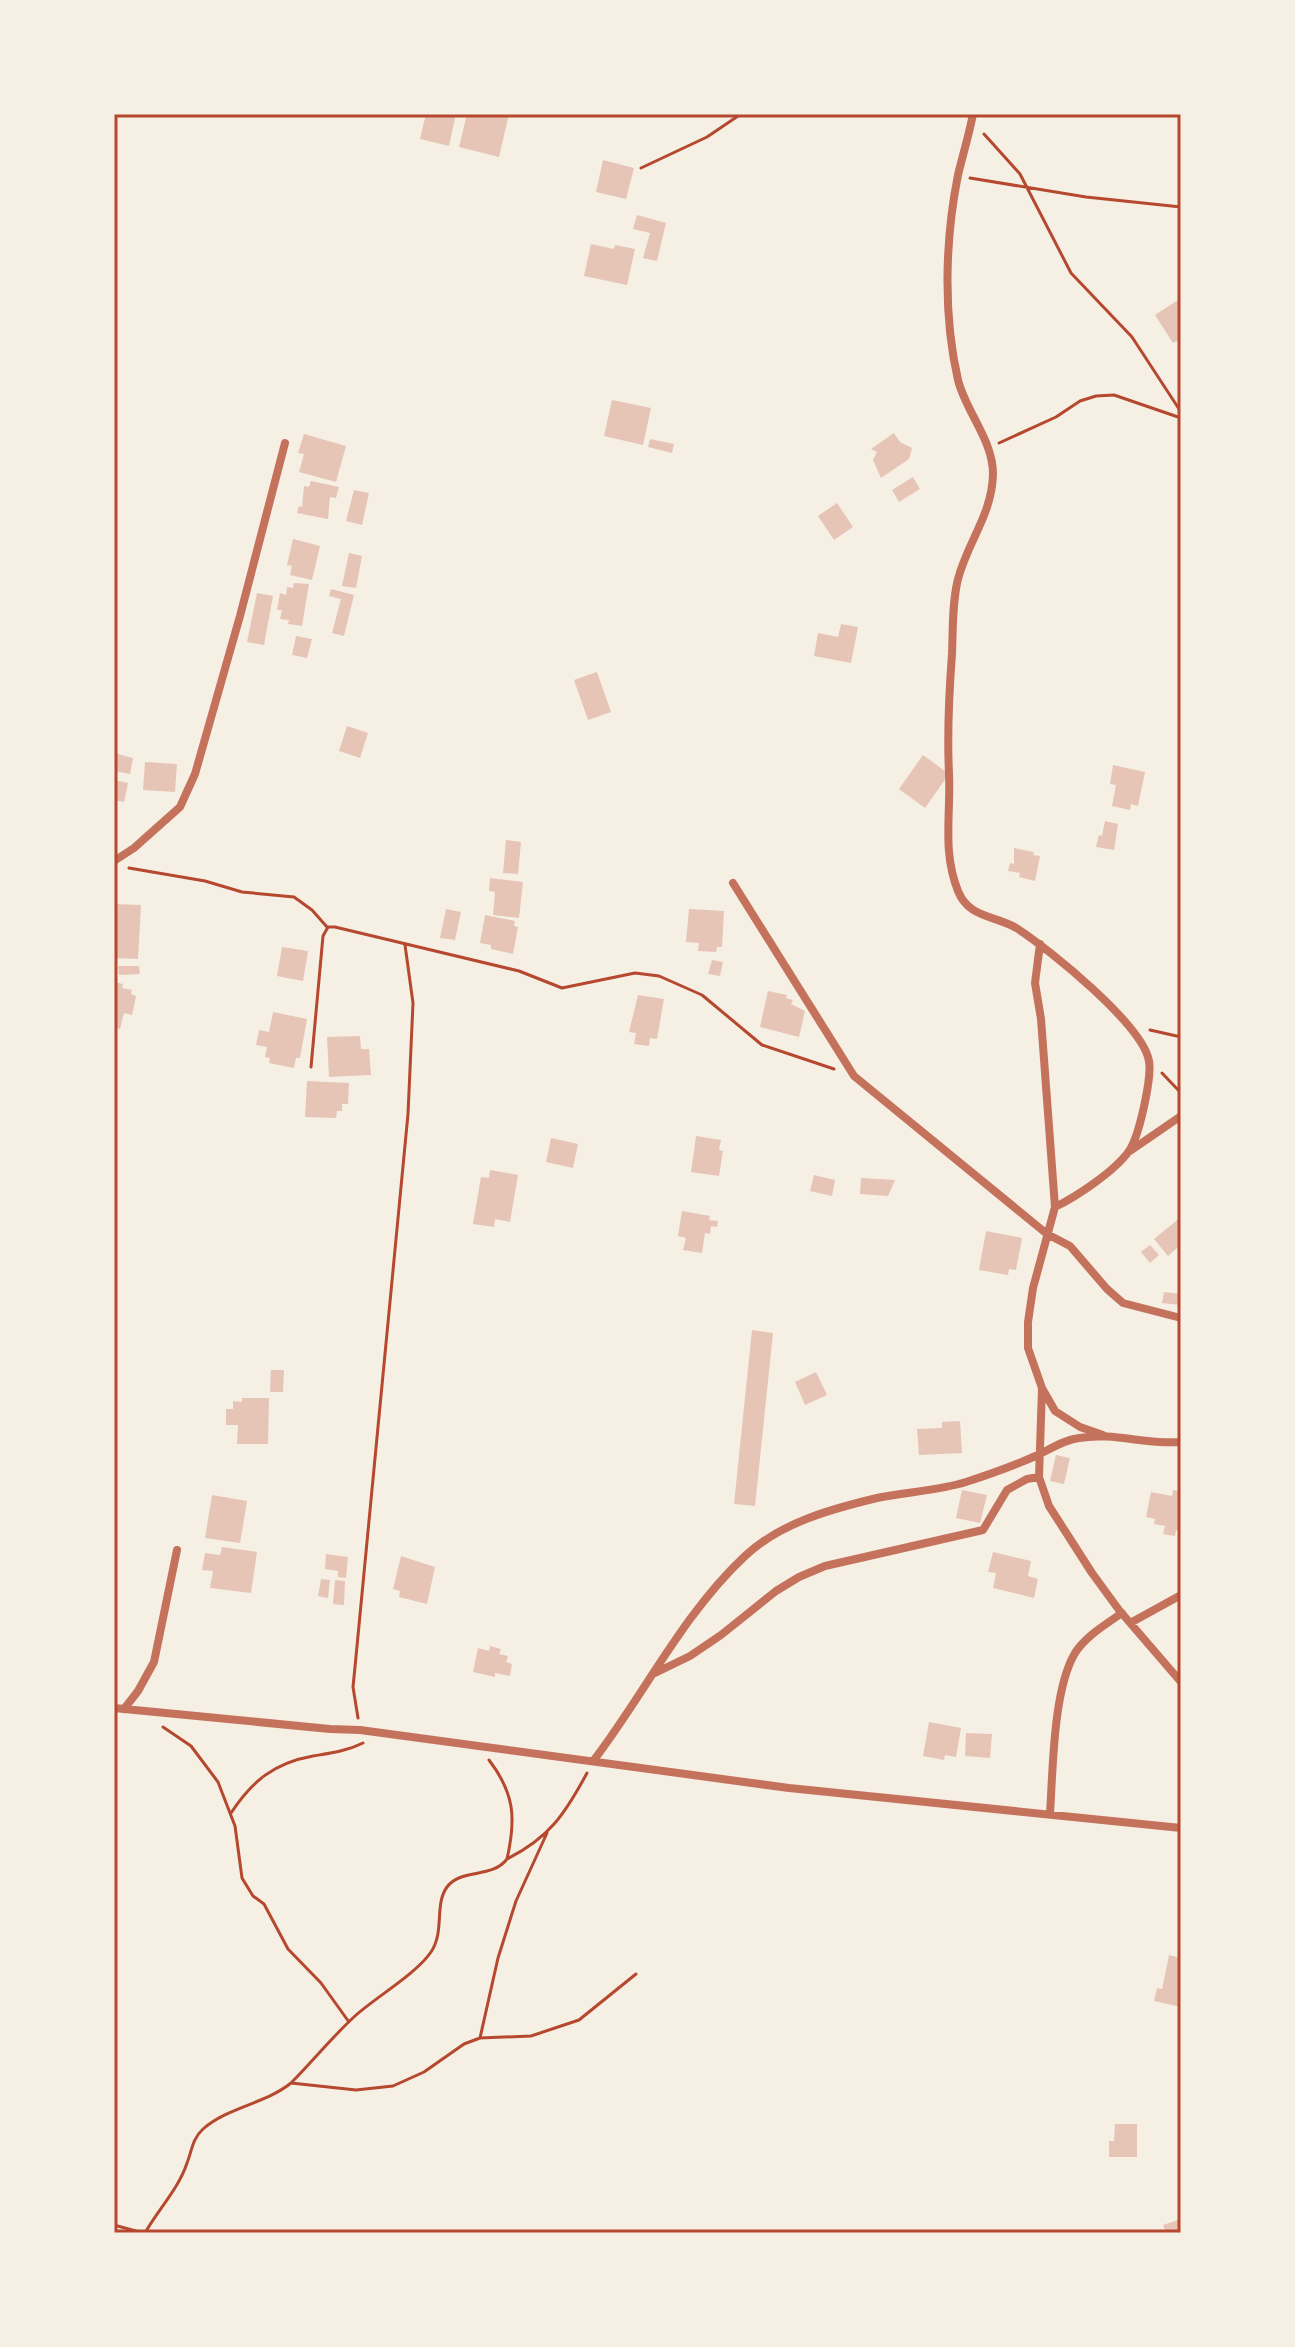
<svg xmlns="http://www.w3.org/2000/svg" width="1295" height="2347" font-family="Montserrat,sans-serif">
	<style>
		.building { fill: #e6c5b7 }
		.lines { fill: none; stroke-linecap: round; stroke-linejoin: round }
		.path { stroke: #b5482f; stroke-width: 3 }
		.minor { stroke: #c5725c; stroke-width: 8 }
		.neatline { fill: none; stroke: #b5482f; stroke-width: 3 }
	</style>
	<rect width="100%" height="100%" fill="#f6efe4"/>
	<path class="building" d="M426,114H456L449,146L420,139Z
		M467,114H509L499,157L459,147Z
		M603,160L634,168L626,199L596,192Z
		M637,215L666,223L657,261L643,258L650,233L633,229Z
		M591,244L614,249L615,245L635,249L627,285L584,276Z
		M1181,298V339L1173,343L1155,315Z
		M612,400L651,408L643,445L604,436Z
		M894,433L900,442L912,448L909,459L881,478L873,460L877,452L871,449Z
		M304,434L346,446L336,482L299,472L304,454L298,453Z
		M650,439L674,444L672,453L648,447Z
		M913,477L920,489L899,502L892,490Z
		M311,481L339,487L336,498L330,497L328,519L297,513L299,506L302,507L304,486L309,487Z
		M354,490L369,493L362,525L346,521Z
		M837,503L853,527L834,540L818,516Z
		M293,539L320,546L312,580L290,575L292,566L287,565Z
		M349,553L362,556L356,588L342,586Z
		M294,583L309,584L302,626L288,624L289,620L280,619L282,610H277L280,593L286,595L287,587L293,588Z
		M331,589L354,595L344,636L332,633L341,599L329,596Z
		M257,593L273,596L264,645L247,642Z
		M841,624L858,627L851,663L814,656L818,633L838,637Z
		M296,636L312,639L307,658L292,655Z
		M597,672L611,712L588,720L574,680Z
		M347,726L368,733L360,758L339,751Z
		M114,753L133,758L130,774L114,771Z
		M923,755L949,774L925,808L899,789Z
		M145,762L177,764L175,792L143,790Z
		M1113,765L1145,772L1138,806L1131,804L1130,810L1112,806L1116,785L1110,784Z
		M114,780L128,783L124,802L114,800Z
		M1105,821L1118,824L1114,850L1096,847L1099,835L1102,836Z
		M506,840L521,842L518,874L503,873Z
		M1014,848L1034,852L1033,855L1040,856L1035,881L1019,877L1020,873L1008,871L1010,863L1014,864Z
		M490,878L523,882L519,918L493,915L495,892L489,891Z
		M114,904L141,905L138,959L114,958Z
		M446,909L461,912L455,940L440,938Z
		M689,909L724,911L722,947H717L716,952L698,951L699,943L686,942Z
		M485,915L515,921L514,926L518,927L513,954L491,949V945L480,943Z
		M282,947L308,951L303,981L277,976Z
		M712,960L723,962L720,976L708,974Z
		M118,966H139L140,974L119,975Z
		M114,982L123,984L122,988L132,990L131,994L136,996L132,1015L124,1013L120,1029L114,1027Z
		M768,991L787,995L786,998L793,1000L791,1004L805,1011L799,1037L760,1027Z
		M638,995L664,999L657,1039L650,1038L649,1046L634,1044L636,1033L629,1032Z
		M273,1012L307,1019L300,1058H296L294,1068L269,1063L270,1058L265,1057L267,1047L256,1045L259,1030L269,1032Z
		M360,1036L361,1049H369L371,1075L329,1077L327,1037Z
		M307,1081L349,1083L348,1104H342V1111H337L336,1118L305,1117Z
		M696,1136L721,1140L719,1150L723,1151L719,1176L691,1172Z
		M551,1138L578,1144L573,1168L546,1162Z
		M490,1170L518,1175L510,1222L495,1219L494,1227L473,1224L481,1177L489,1178Z
		M814,1175L835,1180L832,1196L810,1191Z
		M861,1178L895,1180L888,1196L860,1194Z
		M682,1211L710,1216L709,1220L718,1221L717,1227L711,1226L710,1234L705,1233L702,1253L683,1250L686,1238L678,1236Z
		M1181,1217V1252L1177,1248L1168,1256L1154,1239Z
		M986,1231L1022,1238L1016,1270L1009,1269L1008,1275L979,1270Z
		M1150,1245L1159,1255L1150,1263L1141,1252Z
		M1164,1292L1181,1294V1305L1162,1303Z
		M752,1330L773,1333L755,1506L734,1504Z
		M271,1370H284L283,1392H270Z
		M816,1372L827,1395L805,1405L795,1382Z
		M242,1398H269L268,1444H237L238,1425H226V1409H233V1401L242,1402Z
		M960,1421L962,1453L919,1455L917,1429L942,1428V1422Z
		M1056,1455L1070,1458L1064,1484L1050,1481Z
		M962,1490L987,1495L980,1523L956,1518Z
		M1173,1490L1181,1491V1531L1176,1530L1175,1536L1163,1534L1165,1526L1154,1524L1155,1519L1146,1517L1151,1492L1172,1496Z
		M212,1495L247,1501L240,1543L205,1538Z
		M222,1547L257,1552L251,1593L210,1588L213,1571L202,1570L205,1553L220,1555Z
		M993,1552L1031,1561L1028,1576L1038,1579L1034,1598L993,1588L996,1573L988,1572Z
		M326,1554L348,1557L346,1578L338,1577V1571L325,1569Z
		M401,1556L435,1567L427,1604L399,1597L400,1591L393,1589Z
		M321,1579L330,1580L328,1598L318,1596Z
		M335,1580L345,1581L344,1605L333,1604Z
		M490,1646L501,1649L499,1654L508,1656L506,1662L512,1664L510,1676L495,1673V1677L473,1672L478,1648L489,1651Z
		M929,1722L961,1728L956,1757L945,1755L944,1760L923,1756Z
		M966,1733L992,1734L990,1758L965,1756Z
		M1169,1955L1181,1958V2007L1154,2001L1157,1988L1162,1989Z
		M1115,2124H1137V2157H1109V2141H1114Z
		M1181,2219V2233H1166L1163,2225Z"/>
	<g class="lines">
		<path class="path" d="M984,134L1020,174L1071,273L1132,337L1181,412
			M641,168L707,137L741,114
			M970,178L1086,197L1181,207
			M999,443L1056,417L1080,401L1096,396L1114,395L1181,418
			M129,868L205,881L242,892L294,897L312,910L327,927
			M1150,1030L1181,1037
			M311,1067L323,936L328,927H335L519,971L562,988L635,973L659,976L702,995L762,1045L834,1069
			M1162,1073L1181,1093
			M358,1718L353,1687L355,1667L408,1114L413,1003L405,945
			M163,1727L191,1746L218,1782L235,1826L242,1878L253,1896L264,1904L288,1949L321,1983L349,2022
			M231,1813C252,1781 274,1763 313,1756C331,1753 347,1751 363,1743
			M507,1859C549,1838 565,1814 587,1773
			M480,2038L498,1958L516,1901L547,1833
			M291,2083L356,2090L393,2086L424,2072L464,2044L480,2038L531,2036L579,2020L636,1974
			M114,2225L143,2233
			M145,2233C158,2210 179,2188 187,2163C192,2151 192,2139 203,2129C228,2107 265,2104 291,2083C313,2061 332,2037 355,2016C376,1997 416,1974 431,1952C445,1931 434,1905 447,1887C461,1868 492,1879 507,1859C516,1819 515,1794 489,1760"/>
		<path class="minor" d="M973,114C969,135 963,154 958,175C945,240 943,315 958,380C966,412 993,440 993,474C992,515 968,541 958,579C952,603 953,630 952,654C949,694 947,734 949,773C951,814 942,851 958,891C969,919 996,915 1018,929C1050,950 1143,1025 1149,1061C1152,1078 1139,1137 1129,1151C1115,1171 1076,1197 1055,1207
			M114,861L134,848L180,807L195,774L240,616L285,443
			M733,883L854,1076L1047,1234L1070,1246L1107,1289L1123,1303L1181,1318
			M1040,944L1035,983L1041,1019L1055,1207L1033,1288L1028,1322V1348L1042,1388L1055,1411L1080,1427L1103,1435
			M1130,1151L1181,1116
			M1042,1389L1039,1477L1049,1506L1092,1573L1119,1610L1181,1682
			M1132,1622L1181,1595
			M655,1673L690,1656L721,1635L776,1591L799,1577L825,1566L983,1530L1007,1490L1027,1479L1039,1477
			M114,1708L330,1729L360,1730L789,1788L1181,1828
			M124,1709L138,1691L154,1662L177,1550
			M594,1760C645,1693 683,1614 745,1556C780,1523 831,1509 877,1498C906,1492 937,1491 966,1482C991,1474 1016,1465 1040,1454C1052,1448 1064,1440 1079,1438C1113,1432 1147,1445 1181,1442
			M1050,1813C1053,1770 1053,1690 1075,1653C1086,1636 1106,1624 1122,1613"/>
	</g>
	<rect width="1295" height="2347" fill="none" stroke="#f6efe4" stroke-width="232"/>
	<rect x="116" y="116" width="1063" height="2115" class="neatline"/>
</svg>
